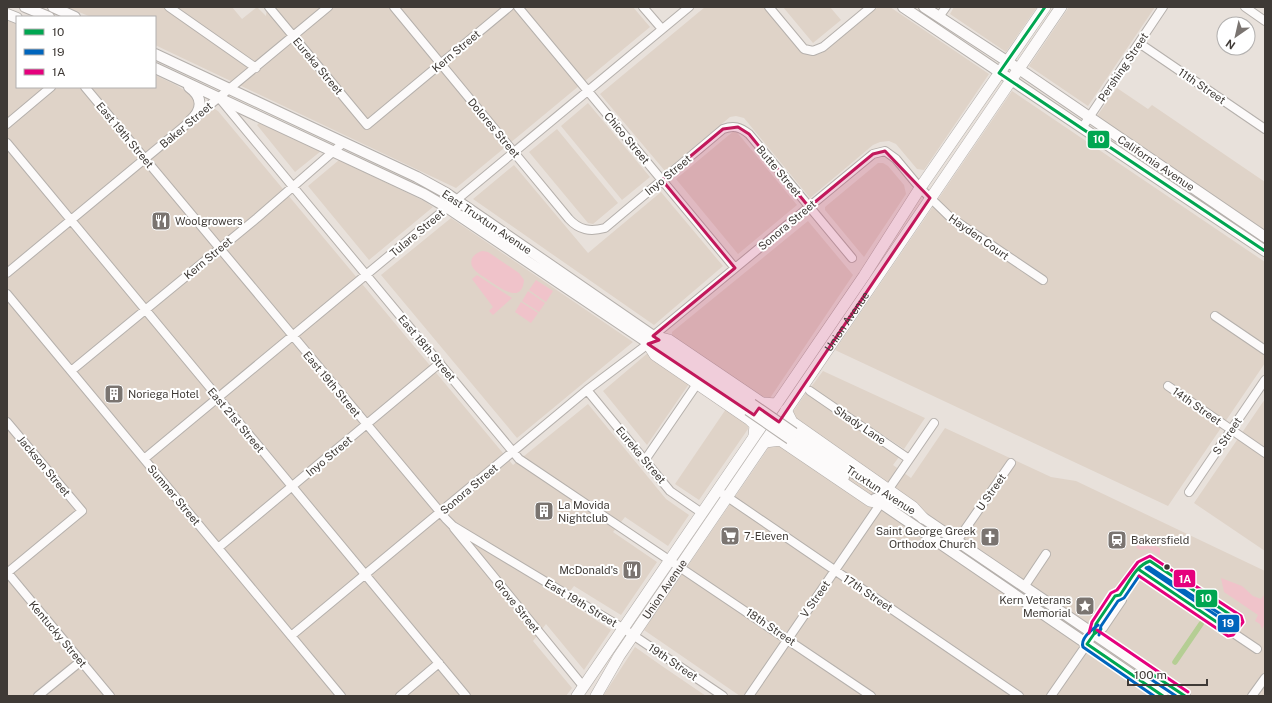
<svg xmlns="http://www.w3.org/2000/svg" width="1272" height="703" font-family="'Public Sans',sans-serif">
	<style>
		.built { fill: #dfd3c8 }
		.green { fill: #f0c3ca }
		.lines { fill: none; stroke-linecap: round; stroke-linejoin: round }
		.canal { stroke: #b5ce94; stroke-width: 5.5 }
		.minor-casing { stroke: #b5b0ac; stroke-width: 10 }
		.major-casing { stroke: #b5b0ac; stroke-width: 12 }
		.highway-casing { stroke: #b5b0ac; stroke-width: 12 }
		.minor { stroke: #fcfafa; stroke-width: 8 }
		.major { stroke: #fcfafa; stroke-width: 10 }
		.highway { stroke: #fcfafa; stroke-width: 11 }
		.major-bridge-casing { stroke: #b5b0ac; stroke-width: 12; stroke-linecap: butt }
		.major-bridge { stroke: #fcfafa; stroke-width: 10 }
		.bus-1-casing { stroke: #fff; stroke-width: 6 }
		.bus-2-casing { stroke: #fff; stroke-width: 6 }
		.bus-3-casing { stroke: #fff; stroke-width: 6 }
		.bus-1 { stroke: #00a651; stroke-width: 3 }
		.bus-2 { stroke: #0065bd; stroke-width: 3 }
		.bus-3 { stroke: #e5007d; stroke-width: 3 }
		.marked { fill: #c2185b; fill-opacity: 0.2; stroke: #c2185b; stroke-width: 3; stroke-linejoin: round }
		.bus-dot { fill: #3f3a36; stroke: #fff; stroke-width: 1.5 }
		.labels { text-anchor: middle; stroke-width: 4; stroke-linejoin: round; paint-order: stroke }
		.street-label { font-size: 11px; fill: #3f3a36; stroke: #fff }
		.poi-label { font-size: 11px; fill: #3f3a36; stroke: #fff; text-anchor: start }
		.line-badge { stroke: #fff; stroke-width: 1.5 }
		.badge-label { font-size: 11px; text-anchor: middle; font-weight: bold; fill: #fff }
	</style>
	<rect width="100%" height="100%" fill="#e8e1db"/>
	<path class="built" d="M67,7H232L242,19L257,7L266,16L267,7H633L650,27L456,188L155,45V17H91Z
		M705,7H764L802,53L815,55L822,53L878,7H890L989,74L924,170L917,169L896,144L889,141L880,142L873,145L810,198L744,118L736,116L730,117L665,171L600,94Z
		M783,7H830L841,20L813,43Z
		M954,7H1037L1006,52L950,14Z
		M1069,7H1155L1088,106L1029,66Z
		M7,20L17,22V87H155V75L176,85L218,111L513,465L588,404L666,499L689,515L668,546L625,517L613,532L657,562L621,615L574,586L564,599L611,630L584,670L546,624L533,641L572,688L566,696H7Z
		M1117,88L1148,109L1152,105L1265,182V231L1097,116Z
		M1012,91L1265,262V363L1168,506L835,350Z
		M588,103L650,177L622,200L561,126Z
		M260,122L321,151L295,172L257,125Z
		M557,129L618,203L593,224L588,223L529,152Z
		M735,130L797,205L738,254L676,179Z
		M339,160L424,201L433,207L369,260L308,186Z
		M878,163H883L888,166L904,185L906,194L864,257L825,210V207Z
		M514,165L588,253L661,192L723,266L654,325L473,199Z
		M451,218L633,342L517,438L381,275Z
		M808,221L853,275L770,398L759,396L672,336V332Z
		M649,352L691,381L647,445L603,391Z
		M823,371L925,418L904,449L811,387Z
		M806,393L899,457L893,465L911,478L945,428L1051,477L1076,481L1265,571V696H740L644,630Z
		M1265,399V551L1194,503Z
		M726,409L748,426V429L699,500L675,484Z
		M635,647L662,666L706,696H603Z"/>
	<path class="green" d="M483,251L488,252L519,273L524,280C522,304 502,289 491,282C485,277 475,273 472,266C469,258 476,252 483,251Z
		M477,275L512,298L493,315L489,311L493,307L472,279Z
		M536,280L553,291L546,302L529,290Z
		M528,291L545,303L539,312L522,301Z
		M521,302L538,313L531,323L515,312Z
		M1140,539L1160,548V557L1149,549L1141,550L1136,548Z
		M1221,578L1242,586L1253,596L1261,599L1265,594V623L1262,629L1260,624L1255,621L1258,615L1224,592Z"/>
	<g class="lines">
		<path class="canal" d="M1175,662L1201,624"/>
		<defs>
			<path id="minor" d="M169,7L256,68
				M269,7L367,125L509,7
				M394,7L569,219C579,230 590,232 605,228L723,129C734,125 740,127 749,134L852,258
				M518,7L735,268
				M643,7L662,29
				M769,7L804,49L813,51L823,47L871,7
				M1245,7L1265,21
				M939,17L946,7
				M1139,43L1265,129
				M85,87L446,519L453,526L624,629L723,696
				M221,100L519,459L871,696
				M7,124L51,87
				M1082,128L1163,7
				M7,143L466,696
				M7,273L328,7
				M7,294L341,696
				M1215,316L1265,350
				M653,336L873,154L885,151L896,159L920,188L951,218L1043,280
				M71,371L257,218L343,143
				M1168,386L1265,453
				M587,390L670,491L702,513
				M810,391L909,459
				M7,422L82,511L7,573
				M144,459L689,7
				M645,460L697,384
				M1189,492L1265,380
				M886,493L934,423
				M723,494L1019,696
				M454,528L583,686
				M957,541L1011,463
				M218,548L440,363
				M7,572L110,696
				M1024,587L1046,554
				M1094,634L1096,624L1115,596L1120,595L1138,569L1257,649
				M291,636L587,390L648,344
				M38,696L81,661
				M400,696L439,663
				M749,696L881,503
				M1051,696L1094,634L1103,628L1122,600L1120,595
				M1252,696L1265,678"/>
			<path id="major" d="M25,7L49,17
				M53,7L75,17
				M903,7L1265,251
				M924,7L1019,69L1265,237
				M7,14L17,18
				M155,54L417,177L446,193L752,404
				M155,68L424,194L448,208L748,410
				M189,87C203,97 203,110 190,121
				M794,433L899,503
				M790,439L844,477
				M875,499L1163,696
				M916,513L1185,696"/>
			<g id="highway">
				<path d="M653,336L669,340L762,403L776,404"/>
				<path d="M648,344L655,355L750,420L755,425L754,436"/>
				<path d="M786,410L792,422L913,507L923,518"/>
				<path d="M765,442L780,440L870,501L881,503"/>
				<path d="M577,696L864,276L920,188L1045,7"/>
				<path id="s1" d="M596,696L619,656L1061,7"/>
			</g>
		</defs>
		<use href="#minor" class="minor-casing"/>
		<use href="#major" class="major-casing"/>
		<use href="#highway" class="highway-casing"/>
		<use href="#minor" class="minor"/>
		<use href="#major" class="major"/>
		<use href="#highway" class="highway"/>
		<defs>
			<path id="major-bridge" d="M752,404L794,433
				M748,410L790,439"/>
		</defs>
		<use href="#major-bridge" class="major-bridge-casing"/>
		<use href="#major-bridge" class="major-bridge"/>
		<defs>
			<path id="bus-1" d="M1045,7L999,73L1265,251
				M1101,629L1094,634L1087,644L1163,696
				M1094,634L1096,624L1115,596L1120,595C1129,583 1135,566 1150,561L1238,620L1230,631L1138,569
				M1152,674L1185,696"/>
			<path id="bus-2" d="M1149,567L1231,621L1229,624L1146,568Z
				M1098,625C1092,630 1080,638 1083,647L1154,696
				M1099,635L1101,626L1118,601L1124,598L1139,576
				M1149,678L1176,696"/>
			<path id="bus-3" d="M1097,630L1188,692
				M1089,633L1092,622L1111,593L1117,590L1138,562L1150,556L1241,616L1243,622L1233,635L1228,636L1139,576"/>
		</defs>
		<use href="#bus-1" class="bus-1-casing"/>
		<use href="#bus-2" class="bus-2-casing"/>
		<use href="#bus-3" class="bus-3-casing"/>
		<use href="#bus-1" class="bus-1"/>
		<use href="#bus-2" class="bus-2"/>
		<use href="#bus-3" class="bus-3"/>
	</g>
	<path class="marked" d="M738,127L749,134L809,207L873,154L885,151L930,198L779,422L759,408L754,415L648,344L659,340L653,336L735,268L662,180L723,129Z"/>
	<defs>
		<symbol id="restaurant-square" viewBox="-11 -11 22 22"><rect x="-9" y="-9" width="18" height="18" rx="4" fill="#7a7470" stroke="#fff"/><path d="M-5-6h1v4h1v-4h1v4h1v-4h1v5L-1.5 .5V6h-2V.5L-5-1ZM5-6V6H3V1.5H1.5Q1.5-4 5-6Z" fill="#fff"/></symbol>
		<symbol id="building-square" viewBox="-11 -11 22 22"><rect x="-9" y="-9" width="18" height="18" rx="4" fill="#7a7470" stroke="#fff"/><path d="M-4-6H4V6H1V3H-1V6H-4ZM-2.5-4.3h1.7v1.8h-1.7ZM.8-4.3h1.7v1.8H.8ZM-2.5-1h1.7V.8h-1.7ZM.8-1h1.7V.8H.8Z" fill="#fff"/></symbol>
		<symbol id="supermarket-square" viewBox="-11 -11 22 22"><rect x="-9" y="-9" width="18" height="18" rx="4" fill="#7a7470" stroke="#fff"/><path d="M-6-5.5h2.5l.6 2H6L4.5 2H-2.5L-4.4-4H-6ZM-1.5 3.2a1.3 1.3 0 1 0 .1 0ZM3 3.2a1.3 1.3 0 1 0 .1 0Z" fill="#fff"/></symbol>
		<symbol id="church-square" viewBox="-11 -11 22 22"><rect x="-9" y="-9" width="18" height="18" rx="4" fill="#7a7470" stroke="#fff"/><path d="M-1.2-6h2.4v3.5h3.3v2.4h-3.3V6h-2.4V-.1h-3.3v-2.4h3.3Z" fill="#fff"/></symbol>
		<symbol id="station-square" viewBox="-11 -11 22 22"><rect x="-9" y="-9" width="18" height="18" rx="4" fill="#7a7470" stroke="#fff"/><path d="M-3-6H3Q5-6 5-4V2Q5 4 3 4L4.5 6H3L1.5 4h-3L-3 6H-4.5L-3 4Q-5 4-5 2V-4Q-5-6-3-6ZM-3.5-4v3h7v-3ZM-3.5 1v1.5H-2V1ZM2 1v1.5H3.5V1Z" fill="#fff"/></symbol>
		<symbol id="sight-square" viewBox="-11 -11 22 22"><rect x="-9" y="-9" width="18" height="18" rx="4" fill="#7a7470" stroke="#fff"/><path d="M0-6L1.8-2.2L6-1.7L2.9 1.2L3.7 5.4L0 3.3L-3.7 5.4L-2.9 1.2L-6-1.7L-1.8-2.2Z" fill="#fff"/></symbol>
	</defs>
	<g fill-rule="evenodd">
		<use href="#restaurant-square" x="150" y="210" width="22" height="22"/>
		<use href="#building-square" x="103" y="383" width="22" height="22"/>
		<use href="#building-square" x="533" y="500" width="22" height="22"/>
		<use href="#supermarket-square" x="719" y="525" width="22" height="22"/>
		<use href="#church-square" x="979" y="526" width="22" height="22"/>
		<use href="#station-square" x="1106" y="529" width="22" height="22"/>
		<use href="#restaurant-square" x="621" y="559" width="22" height="22"/>
		<use href="#sight-square" x="1074" y="595" width="22" height="22"/>
	</g>
	<circle class="bus-dot" cx="1167" cy="567" r="3.5"/>
	<g class="labels">
		<g class="street-label">
			<text transform="translate(456 51) rotate(-40)" y="4">Kern Street</text>
			<text transform="translate(318 66) rotate(50)" y="4">Eureka Street</text>
			<text transform="translate(1123 67) rotate(-56)" y="4">Pershing Street</text>
			<text transform="translate(1202 86) rotate(34)" y="4">11th Street</text>
			<text transform="translate(186 125) rotate(-40)" y="4">Baker Street</text>
			<text transform="translate(494 128) rotate(50)" y="4">Dolores Street</text>
			<text transform="translate(125 135) rotate(50)" y="4">East 19th Street</text>
			<text transform="translate(627 138) rotate(50)" y="4">Chico Street</text>
			<text transform="translate(1156 163) rotate(34)" y="4">California Avenue</text>
			<text transform="translate(779 171) rotate(50)" y="4">Butte Street</text>
			<text transform="translate(668 175) rotate(-40)" y="4">Inyo Street</text>
			<text transform="translate(487 222) rotate(34)" y="4">East Truxtun Avenue</text>
			<text transform="translate(787 225) rotate(-40)" y="4">Sonora Street</text>
			<text transform="translate(417 233) rotate(-40)" y="4">Tulare Street</text>
			<text transform="translate(979 237) rotate(35)" y="4">Hayden Court</text>
			<text transform="translate(208 258) rotate(-40)" y="4">Kern Street</text>
			<text dy="4" stroke="none"><textPath href="#s1" startOffset="451">Union Avenue</textPath></text>
			<text transform="translate(427 348) rotate(50)" y="4">East 18th Street</text>
			<text transform="translate(332 384) rotate(50)" y="4">East 19th Street</text>
			<text transform="translate(1197 406) rotate(35)" y="4">14th Street</text>
			<text transform="translate(236 420) rotate(50)" y="4">East 21st Street</text>
			<text transform="translate(860 425) rotate(34)" y="4">Shady Lane</text>
			<text transform="translate(1227 436) rotate(-56)" y="4">S Street</text>
			<text transform="translate(641 455) rotate(50)" y="4">Eureka Street</text>
			<text transform="translate(329 456) rotate(-40)" y="4">Inyo Street</text>
			<text transform="translate(44 466) rotate(50)" y="4">Jackson Street</text>
			<text transform="translate(469 489) rotate(-40)" y="4">Sonora Street</text>
			<text transform="translate(881 490) rotate(33)" y="4">Truxtun Avenue</text>
			<text transform="translate(991 492) rotate(-55)" y="4">U Street</text>
			<text transform="translate(174 495) rotate(50)" y="4">Sumner Street</text>
			<text dy="4" stroke="none"><textPath href="#s1" startOffset="127">Union Avenue</textPath></text>
			<text transform="translate(868 593) rotate(34)" y="4">17th Street</text>
			<text transform="translate(815 599) rotate(-55)" y="4">V Street</text>
			<text transform="translate(581 603) rotate(31)" y="4">East 19th Street</text>
			<text transform="translate(517 606) rotate(51)" y="4">Grove Street</text>
			<text transform="translate(771 627) rotate(34)" y="4">18th Street</text>
			<text transform="translate(58 634) rotate(50)" y="4">Kentucky Street</text>
			<text transform="translate(673 662) rotate(34)" y="4">19th Street</text>
		</g>
		<g class="poi-label">
			<text x="175" y="225">Woolgrowers</text>
			<text x="128" y="398">Noriega Hotel</text>
			<text x="558" y="509">La Movida<tspan x="558" dy="13">Nightclub</tspan></text>
			<text x="976" y="535" text-anchor="end">Saint George Greek<tspan x="976" dy="13">Orthodox Church</tspan></text>
			<text x="744" y="540">7-Eleven</text>
			<text x="1131" y="544">Bakersfield</text>
			<text x="618" y="574" text-anchor="end">McDonald's</text>
			<text x="1071" y="604" text-anchor="end">Kern Veterans<tspan x="1071" dy="13">Memorial</tspan></text>
		</g>
	</g>
	<g class="line-badge">
		<rect x="1087" y="130" width="23" height="19" rx="4" fill="#00a651"/>
		<rect x="1173" y="569" width="23" height="19" rx="4" fill="#e5007d"/>
		<rect x="1195" y="589" width="23" height="19" rx="4" fill="#00a651"/>
		<rect x="1217" y="614" width="23" height="19" rx="4" fill="#0065bd"/>
	</g>
	<g class="badge-label">
		<text x="1099" y="143">10</text>
		<text x="1185" y="583">1A</text>
		<text x="1206" y="602">10</text>
		<text x="1228" y="627">19</text>
	</g>
	<rect width="1272" height="703" fill="none" stroke="#3f3a36" stroke-width="16"/>
	<rect x="16" y="16" width="140" height="72" fill="#ffffff" stroke="#b2b0af"/>
	<rect x="24" y="29" width="20" height="6" fill="#00a651" stroke="#b2b0af"/>
	<text x="52" y="36" font-size="12" fill="#3f3a36">10</text>
	<rect x="24" y="49" width="20" height="6" fill="#0065bd" stroke="#b2b0af"/>
	<text x="52" y="56" font-size="12" fill="#3f3a36">19</text>
	<rect x="24" y="69" width="20" height="6" fill="#e5007d" stroke="#b2b0af"/>
	<text x="52" y="76" font-size="12" fill="#3f3a36">1A</text>
	<g transform="translate(1236 36) rotate(214)"><circle r="19" fill="#ffffff" stroke="#b2b0af"/>
	<path d="M0-3L7 15L0 10L-7 15Z" fill="#7a7470"/>
	<text y="-6" font-size="11" font-weight="bold" text-anchor="middle" fill="#3f3a36">N</text>
	</g>
	<path d="M1128 679v6h79v-6" fill="none" stroke="#3f3a36" stroke-width="2"/>
	<text x="1134" y="679" font-size="12" fill="#3f3a36" stroke="#ffffff" stroke-width="3" paint-order="stroke">100 m</text>
</svg>
